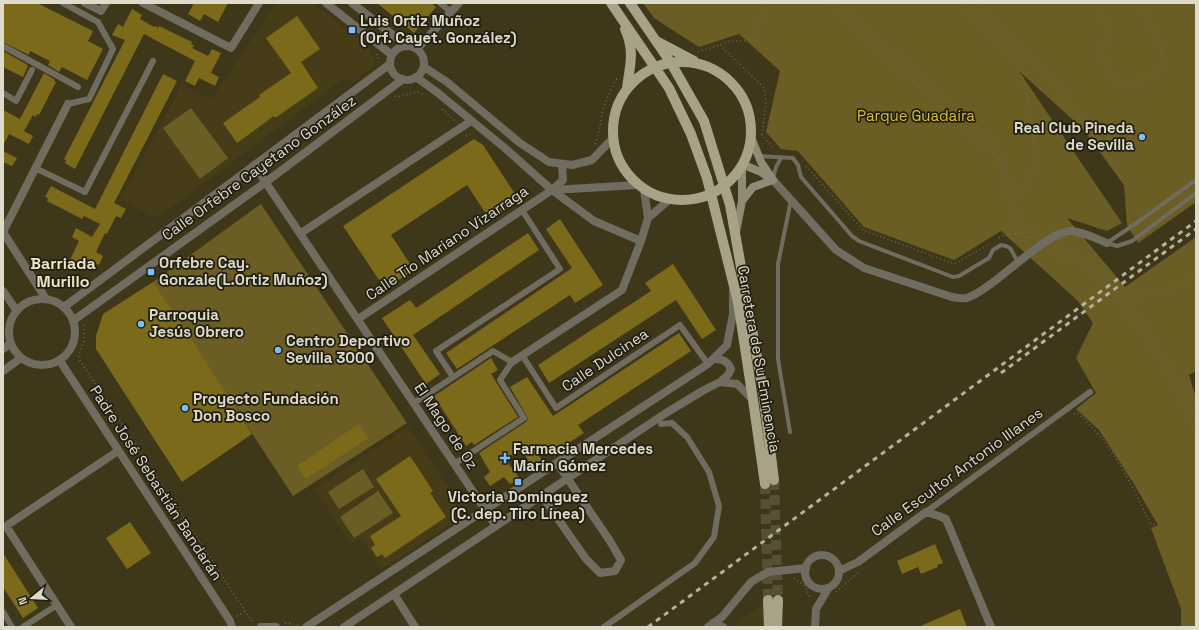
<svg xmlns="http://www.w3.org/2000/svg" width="1199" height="630" font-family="'Space Grotesk',sans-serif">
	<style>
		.built { fill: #463d18 }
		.green { fill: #6b5e24 }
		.building { fill: #7c6a1b }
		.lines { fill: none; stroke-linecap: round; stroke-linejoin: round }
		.primary-tunnel { stroke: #565035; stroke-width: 10; stroke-dasharray: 10 5; stroke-linecap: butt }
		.path { stroke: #6f6950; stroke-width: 1.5; stroke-dasharray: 1 3; stroke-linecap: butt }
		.service { stroke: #706d60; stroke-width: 4 }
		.pedestrian { stroke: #706d60; stroke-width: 6 }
		.minor { stroke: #706d60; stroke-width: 8 }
		.tertiary { stroke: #706d60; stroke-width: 8 }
		.secondary { stroke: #908b76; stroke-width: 8 }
		.primary { stroke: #a8a286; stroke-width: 10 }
		.rail { stroke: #b6b19e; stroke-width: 3; stroke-dasharray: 5 5; stroke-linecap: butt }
		.poi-dot { fill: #7bbef8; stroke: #211e12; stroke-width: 1.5 }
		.labels { text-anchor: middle; stroke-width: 3.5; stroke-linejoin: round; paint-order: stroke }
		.poi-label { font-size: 15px; font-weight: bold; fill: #dfdbcb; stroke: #211e12; text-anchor: start }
		.park-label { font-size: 15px; fill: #debe33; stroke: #211e12 }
		.street-label { font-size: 15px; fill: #dfdbcb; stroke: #211e12 }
		.neighbourhood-label { font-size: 16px; font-weight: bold; fill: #ede5c3; stroke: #211e12 }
	</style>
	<rect width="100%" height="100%" fill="#3e371a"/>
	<path class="built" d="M276,3H312L368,46L376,63L354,82L343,79L157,218L121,199L182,85L212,99Z
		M408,427L466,514L382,569L361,537L351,544L315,489Z
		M768,600V627H732Z"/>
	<path class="green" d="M643,3H1196V202L1138,243L1127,225L1124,185L1083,129L1019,71L1122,223L1107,231L1067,218L1125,287L1196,237V371L1189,375L1196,398V627H1181V609L1151,528L1158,525L1134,484L1099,430L1076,409L1096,393L1076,358L1093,323L1078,301L1001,231L954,260L864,227L798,151L781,149L766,132L780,71L739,34L699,47L654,18Z
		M191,108L228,158L200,179L163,128Z
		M261,204L407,423L293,496L153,282Z
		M363,469L374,487L339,509L328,492Z
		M378,491L393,513L354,538L340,517Z"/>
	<path class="building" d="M3,3H37L93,31L88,41L103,49L87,80L62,67L59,72L48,65L50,61L30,51L29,55L3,42Z
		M194,3H228L218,22L204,14L200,21L188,14Z
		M377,3H431L436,7L414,33Z
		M132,9L142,15L140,19L154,27L155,26L158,28L159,26L192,42L191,44L194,45L192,48L208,56L212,49L221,53L211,73L219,77L215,86L199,78L195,86L185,81L195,61L144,34L75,169L65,163L66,160L64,159L125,40L112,35L118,24L123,27Z
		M297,16L320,49L301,62L318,88L275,118L274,116L237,143L223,123L260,97L259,95L291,73L266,38Z
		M3,51L26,64L28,66L23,77L3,67Z
		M44,73L55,80L54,81L56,82L39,115L37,114L36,117L33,115L24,131L33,136L29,144L9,134L3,146V110L20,119Z
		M163,74L177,81L114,203L126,209L121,218L116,216L107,234L105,233L96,252L103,256L99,265L83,257L79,265L70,260L79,241L72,237L76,228L92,237L100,224L84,216L82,219L47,201L48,198L45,197L51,186L95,209Z
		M474,139L483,145L519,200L490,220L467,185L391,235L414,270L385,289L343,226Z
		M3,151L17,158L12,166L3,162Z
		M560,219L603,285L575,303L570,295L457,369L446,353L572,268L546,229Z
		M528,233L539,250L413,335L440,374L426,384L382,318L410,300L416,308Z
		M673,264L716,330L702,339L676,300L549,383L538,365L651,291L645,283Z
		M153,282L188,334L252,434L182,482L96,349V336L103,314Z
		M679,333L691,351L578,425L584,433L556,451L552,446L538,454L543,462L533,469L522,450L506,460L520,479L510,484L504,477L490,486L484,477L490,472L479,453L526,422L528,418L510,387L527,377L553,416Z
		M491,358L498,370L491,374L518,417L474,445L472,442L466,446L434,396Z
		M359,424L368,438L306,479L297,466Z
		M410,456L433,491L430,493L446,517L385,558L382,554L377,557L371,548L375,545L370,536L401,516L376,479Z
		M130,522L151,553L127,569L106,538Z
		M935,544L943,563L937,565L938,567L921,574L918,567L902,574L897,561Z
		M3,553L38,608L23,618L3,587Z
		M960,609L967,627H918Z"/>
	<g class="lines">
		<path class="primary-tunnel" d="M774,480L778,600
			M765,484L768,600"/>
		<path class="path" d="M827,3L999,159L1016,234L1035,232L1040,236
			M835,3L936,91L994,144L1003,155L1019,232L1024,237L1035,238
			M959,3L1021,64L1031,117L1036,170L1010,208
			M975,3L1022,48L1056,85L1077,115L1097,137L1124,185
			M1097,3C1101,12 1109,22 1107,32C1107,36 1104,40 1103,44C1099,58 1108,72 1116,84C1132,88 1150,76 1163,68L1160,43L1138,3
			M720,45L764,88L766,104L762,135L774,149
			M698,52L731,41H747L755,29L766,3
			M377,54L379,62
			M395,96L396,97L418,92L423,94
			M442,109L455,121
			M466,136L471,134H474
			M595,144C599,134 600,125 602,114C605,101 611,88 618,77
			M806,166L863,230L954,264L988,245
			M999,238L1004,235L1016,234
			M1055,246L1101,269L1108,279
			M1049,249L1063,256L1091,266L1104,281
			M1115,289L1141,324L1182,386L1196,421
			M1112,292L1163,364L1185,404L1196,434
			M1123,299L1176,287L1187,280L1196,278
			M84,325V340L79,355V359L251,620L255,622
			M1074,414L1077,413C1110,440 1132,485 1150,523L1158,526
			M794,578L805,586L811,599
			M836,592L859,572
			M237,616L245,611
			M285,623L299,625"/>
		<path class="service" d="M759,156L793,158L798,165L801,177L852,236L859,241L953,277L959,276L989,258L993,250L1001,245L1006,246L1010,248L1018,262
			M773,178L776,167L781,158
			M1107,243L1135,224L1196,180
			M1107,243L1117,246L1132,241L1196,193
			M790,432L778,359V264L791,200"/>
		<path class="pedestrian" d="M63,3L98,22L113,49L89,99L68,104
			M440,3L451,12
			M3,46L78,87
			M3,93L16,101L32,70
			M35,168L85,192L153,61
			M522,355L556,408L680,325L708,364
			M453,377L436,351L560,269L522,210
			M414,403L493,351L512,362L500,380L524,418L454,464
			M926,512L1090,392
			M3,612L12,627
			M23,627L57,605
			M604,627L695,563L714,537L719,506L709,472L687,437L672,423L661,424"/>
		<path class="minor" d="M85,3L101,11L106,3
			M143,3L231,48L259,3
			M417,49L459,3
			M254,165L496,526
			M773,180L836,250L864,268L952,297C957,298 963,299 967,298C997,287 1046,230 1072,231C1084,232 1097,239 1107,243
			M3,232L68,104
			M301,233L471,121
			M358,319L552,190L563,180L562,164
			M512,362L622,290L641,241
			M542,496L586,559L600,573L615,571L621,560L610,541L557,463
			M805 572a17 17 0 1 1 34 0a17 17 0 1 1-34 0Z
			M839,571L858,562L926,512L939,516L946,519L991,627
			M394,594L415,627
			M713,623L723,627
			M71,627L6,526L118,451
			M708,627L722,617L751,582L768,572L806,568
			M815,627L816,609L828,589"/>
		<path class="tertiary" d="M326,3L392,55
			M352,3L407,46
			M390 63a17 17 0 1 1 34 0a17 17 0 1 1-34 0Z
			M424,67L447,82L520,143L549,162L572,165L592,160L613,138
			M416,77L438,93L506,149L552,190L594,221L641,241L648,218L644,190
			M552,190L638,185
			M648,218L669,200
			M3,232L46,299
			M3,291L17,311
			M9 332a33 33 0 1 1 66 0a33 33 0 1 1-66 0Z
			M64,307L390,64
			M74,320L266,182L403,79
			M3,349L11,343
			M713,359C722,359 727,360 731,369L728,375L720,382
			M60,361L230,621L232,627
			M3,371L21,358
			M261,627H276
			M306,627L708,364L727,345L733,314V291
			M344,627L666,413L704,390L720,382L737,384L753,400"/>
		<path class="secondary" d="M751,137L761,162L773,180
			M744,165L761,172L769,178
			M742,201L753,187L773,180
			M736,232L742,201V167"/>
		<path class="primary" d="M611,3L669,88L691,134L707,178L738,302L753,400L765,484
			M630,3L671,63L704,121L730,205L763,391L774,480
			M625,29C635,51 630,65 627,88
			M658,42L694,61
			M613 131a69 69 0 1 1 138 0a69 69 0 1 1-138 0Z
			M768,600L769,627
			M777,627L778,600"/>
		<path class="rail" d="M1001,373L1196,229
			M648,627L1196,221"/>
	</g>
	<g class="poi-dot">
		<rect x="348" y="26" width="8" height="8" rx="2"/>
		<circle cx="1142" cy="137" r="4"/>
		<rect x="147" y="268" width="8" height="8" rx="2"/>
		<circle cx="141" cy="324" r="4"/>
		<circle cx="278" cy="350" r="4"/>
		<circle cx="185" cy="408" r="4"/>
		<path d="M503 452h4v4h4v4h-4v4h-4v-4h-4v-4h4z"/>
		<rect x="514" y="478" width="8" height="8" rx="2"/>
	</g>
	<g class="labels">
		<g class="poi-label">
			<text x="360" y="26">Luis Ortiz Muñoz<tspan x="360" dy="17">(Orf. Cayet. González)</tspan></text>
			<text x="1134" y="133" text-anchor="end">Real Club Pineda<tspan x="1134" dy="17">de Sevilla</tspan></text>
			<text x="159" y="268">Orfebre Cay.<tspan x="159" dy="17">Gonzale(L.Ortiz Muñoz)</tspan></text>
			<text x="149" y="320">Parroquia<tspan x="149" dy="17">Jesús Obrero</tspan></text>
			<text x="286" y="346">Centro Deportivo<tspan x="286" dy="17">Sevilla 3000</tspan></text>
			<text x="193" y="404">Proyecto Fundación<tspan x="193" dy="17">Don Bosco</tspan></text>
			<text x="513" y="454">Farmacia Mercedes<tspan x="513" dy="17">Marín Gómez</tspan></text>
			<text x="518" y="502" text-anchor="middle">Victoria Dominguez<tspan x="518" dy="17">(C. dep. Tiro Línea)</tspan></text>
		</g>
		<g class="park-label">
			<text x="916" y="121">Parque Guadaíra</text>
		</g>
		<g class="street-label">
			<text transform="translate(259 168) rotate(-36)" y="5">Calle Orfebre Cayetano González</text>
			<text transform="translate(447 243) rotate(-34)" y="5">Calle Tio Mariano Vizarraga</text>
			<text transform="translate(759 359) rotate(80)" y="5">Carretera de Su Eminencia</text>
			<text transform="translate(605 360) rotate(-34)" y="5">Calle Dulcinea</text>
			<text transform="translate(446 426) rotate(56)" y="5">El Mago de Oz</text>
			<text transform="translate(957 472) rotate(-36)" y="5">Calle Escultor Antonio Illanes</text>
			<text transform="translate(156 483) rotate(57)" y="5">Padre José Sebastián Bandarán</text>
		</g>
		<g class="neighbourhood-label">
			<text x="63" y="269">Barriada<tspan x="63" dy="18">Murillo</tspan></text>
		</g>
	</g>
	<rect width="1199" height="630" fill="none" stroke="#dfdbcb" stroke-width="8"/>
	<g transform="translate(32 598) rotate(252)" stroke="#211e12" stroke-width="3" paint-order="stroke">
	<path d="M0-3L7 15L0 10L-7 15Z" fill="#dfdbcb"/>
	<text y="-6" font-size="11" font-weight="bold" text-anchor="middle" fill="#dfdbcb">N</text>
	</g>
</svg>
